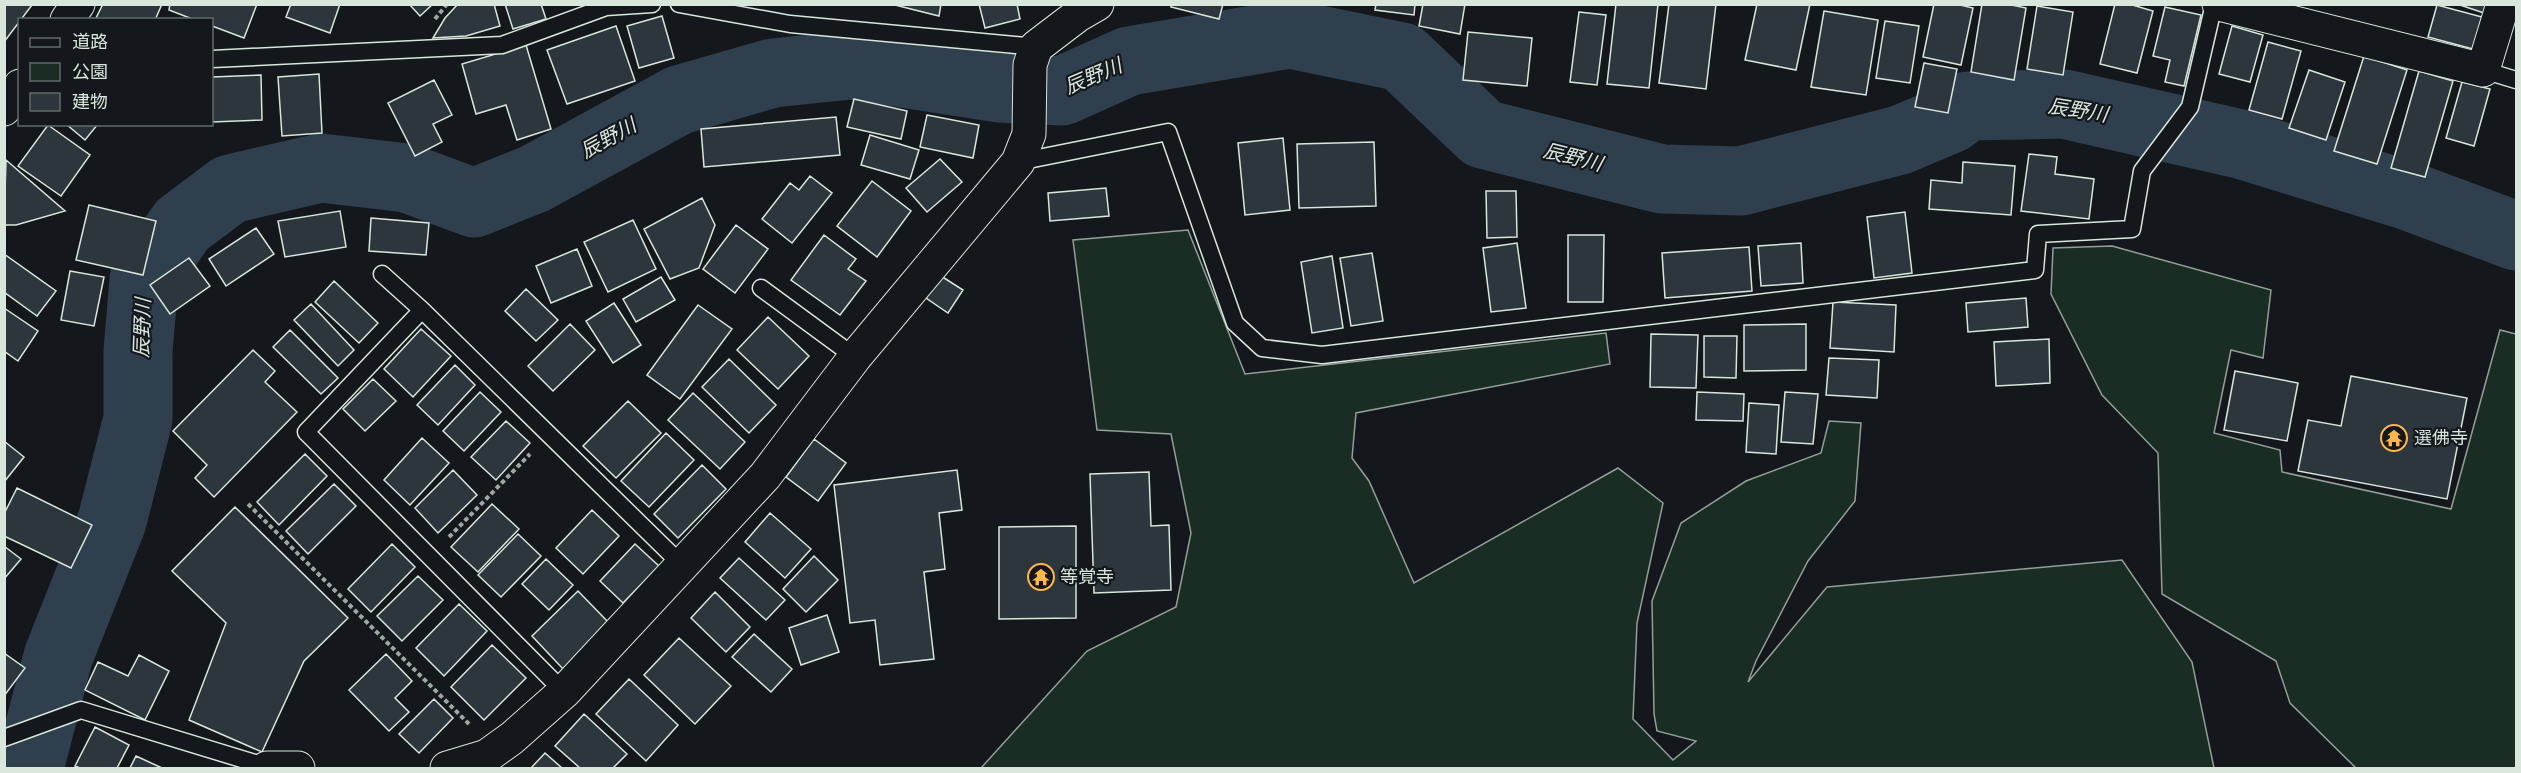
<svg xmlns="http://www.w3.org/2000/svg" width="2521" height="773" font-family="Signika,'Noto Sans JP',sans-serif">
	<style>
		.green { fill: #1a2d24; stroke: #939e99; stroke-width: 1.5 }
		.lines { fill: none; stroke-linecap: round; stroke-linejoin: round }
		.river { stroke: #2f3f4d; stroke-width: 69 }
		.building { fill: #2c363c; stroke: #d8e6dc; stroke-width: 1.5 }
		.lane-casing { stroke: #d8e6dc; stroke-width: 19 }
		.street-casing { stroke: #d8e6dc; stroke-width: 35 }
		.path { stroke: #9da8a2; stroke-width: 4; stroke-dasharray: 4.5 3; stroke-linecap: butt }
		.lane { stroke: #14181c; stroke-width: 16 }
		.street { stroke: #14181c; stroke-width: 33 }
		.labels { text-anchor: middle; stroke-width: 4.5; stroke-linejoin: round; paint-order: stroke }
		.poi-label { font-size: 18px; fill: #d8e6dc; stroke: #14181c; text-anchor: start }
		.water-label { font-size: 20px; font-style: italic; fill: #d8e6dc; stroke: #14181c }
	</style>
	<rect width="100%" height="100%" fill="#14181c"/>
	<path class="green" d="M1188,230L1245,374L1606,333L1610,364L1356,413L1352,458L1369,481L1414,583L1618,468L1663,503L1637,623L1633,719L1673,760L1696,741L1657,731L1654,714L1652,601L1681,523L1746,481L1821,453L1829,421L1861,423L1855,501L1808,561L1756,661L1748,682L1827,587L2122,560L2192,662L2214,768H981L1087,651L1176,607L1191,533L1171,434L1097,430L1073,240Z
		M2112,246L2271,290L2263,358L2231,350L2214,433L2280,450L2282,472L2451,509L2500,330L2516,334V768H2356L2290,703L2276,661L2162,594L2158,453L2102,395L2051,294L2053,248Z"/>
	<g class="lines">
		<path class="river" d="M29,768L58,657L112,521L138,419V351L144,280L182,225L230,189L321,168L407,178L474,203L534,179L679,100L773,73L850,65L999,88L1062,91L1129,61L1290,34L1402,57L1483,134L1662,179L1741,181L1900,140L1950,119L1968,106L2064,104L2240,144L2406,195L2516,236"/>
	</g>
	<path class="building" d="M4,4L32,5L4,42Z
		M103,4H162L155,20H95Z
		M170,4H257L244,38L212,26V20H195L169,10Z
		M291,4H340L330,33L286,17Z
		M409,4H433L420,16Z
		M458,4H494L500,26L466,36L433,38L445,18Z
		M505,4H541L546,19L513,29Z
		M891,4H941L939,16Z
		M979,4H1017L1020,19L985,28Z
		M1172,4H1223L1219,19L1171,7Z
		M1376,4H1415L1414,15L1375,10Z
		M1423,4H1465L1460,34L1419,26Z
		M1616,4H1658L1649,88L1607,84Z
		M1669,4H1716L1706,89L1659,83Z
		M1757,4H1810L1796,70L1745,60Z
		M1934,4H1956L1973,8L1961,65L1923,57Z
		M1982,4H2007L2026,8L2014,80L1971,72Z
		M2115,4H2129L2153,11L2137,73L2100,64Z
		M2457,4H2487L2484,13Z
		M2437,5L2482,17L2473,49L2428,37Z
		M2037,6L2073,12L2063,75L2027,69Z
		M2165,7L2201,15L2184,86L2165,82L2170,60L2153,56Z
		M1824,11L1878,20L1866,95L1811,87Z
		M1579,12L1606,15L1597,85L1570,82Z
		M662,16L674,58L639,68L627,26Z
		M1885,21L1919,26L1910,83L1876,78Z
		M616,26L635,81L567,104L547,50Z
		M2232,26L2263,35L2250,82L2219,74Z
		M1468,32L1532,38L1527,86L1463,80Z
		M2268,42L2301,51L2282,119L2249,110Z
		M526,45L551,129L517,140L506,105L476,114L462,64Z
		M2364,56L2407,70L2377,164L2334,151Z
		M1924,63L1957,69L1948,113L1915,107Z
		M2309,70L2345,82L2326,140L2289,128Z
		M2419,71L2453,81L2425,177L2391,168Z
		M319,74L322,133L282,136L278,77Z
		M261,75L262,120L212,122V77Z
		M434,80L452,115L433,124L442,142L415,156L388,103Z
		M2462,82L2490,89L2474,146L2446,138Z
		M854,99L907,111L901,139L847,127Z
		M927,115L979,125L973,158L920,147Z
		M836,117L840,155L704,167L701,129Z
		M66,124H98L85,140Z
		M48,125L90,155L61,196L18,166Z
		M870,135L919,150L910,179L861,165Z
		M1283,138L1290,210L1245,215L1238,143Z
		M1374,142L1376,206L1299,208L1297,144Z
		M2029,154L2057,157L2055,174L2094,179L2089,219L2021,211Z
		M940,159L962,182L927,212L906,188Z
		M6,160L65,211L16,225H4Z
		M1963,162L2015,166L2011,215L1929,209L1931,180L1962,183Z
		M810,176L832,193L792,243L762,219L790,183L799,190Z
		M872,181L911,211L877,257L837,226Z
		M1106,188L1109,216L1050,221L1048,193Z
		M1486,191H1516L1517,237L1487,238Z
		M702,198L715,225L699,268L670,279L644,229Z
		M89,205L156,221L143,275L76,260Z
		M340,211L346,247L285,257L278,221Z
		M1905,212L1912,273L1874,278L1867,217Z
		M371,218L429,223L426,255L369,251Z
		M633,220L656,269L608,292L584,242Z
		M736,225L768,249L735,293L703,269Z
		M256,228L274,254L226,286L209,259Z
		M824,235L856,259L848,269L866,281L840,315L791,280Z
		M1568,235H1604L1603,302H1568Z
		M1517,243L1526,308L1491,312L1483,248Z
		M1801,243L1803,283L1761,286L1758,246Z
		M1749,247L1752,291L1665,298L1662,253Z
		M577,249L592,286L551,303L536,266Z
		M1372,253L1383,321L1351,326L1340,258Z
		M4,254L56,291L37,316L4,292Z
		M1332,256L1343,328L1312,333L1301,262Z
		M189,258L210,286L170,314L150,285Z
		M70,271L104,277L94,326L61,320Z
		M941,276L963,290L948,313L926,298Z
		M661,277L675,300L636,322L623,299Z
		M334,281L378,323L359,343L315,302Z
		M526,289L558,320L536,341L505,311Z
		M2026,298L2028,327L1968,332L1966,303Z
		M1833,302L1896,305L1894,352L1830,348Z
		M614,303L641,345L613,363L586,321Z
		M311,304L354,350L338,366L294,320Z
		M698,305L732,329L680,399L647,375Z
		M4,308L38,331L18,361L4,351Z
		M768,317L809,356L778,389L737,350Z
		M570,324L595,350L553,391L528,366Z
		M1806,324V370L1744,371V325Z
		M421,329L451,356L413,397L384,369Z
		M290,330L338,378L321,394L273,347Z
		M1651,334L1698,335L1696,388L1650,387Z
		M1704,336H1737L1736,378L1704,377Z
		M2049,339L2050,383L1996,386L1994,342Z
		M253,350L275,371L265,382L297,412L214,497L195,478L207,465L173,431Z
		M1829,358L1879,360L1877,398L1826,395Z
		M729,359L776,405L749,433L702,387Z
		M455,365L475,385L438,425L417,405Z
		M2235,371L2298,383L2287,441L2224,430Z
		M2351,376L2467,398L2447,499L2298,471L2308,420L2341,426Z
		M373,379L396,401L365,431L343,409Z
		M480,392L501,412L464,451L443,431Z
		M1697,392L1744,394L1743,421L1696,420Z
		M1785,392L1818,394L1813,444L1781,442Z
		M693,393L745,442L720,469L668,420Z
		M628,401L661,433L616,478L583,446Z
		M1749,403L1779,405L1776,454L1746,452Z
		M506,421L530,443L496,480L471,457Z
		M666,433L694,460L649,507L621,481Z
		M422,438L449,463L410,505L384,480Z
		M814,439L846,463L818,501L786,477Z
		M4,441L24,457L4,482Z
		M305,454L327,476L279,525L257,502Z
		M702,465L726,489L678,538L654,514Z
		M453,470L477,495L438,533L415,508Z
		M957,470L962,510L939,513L945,569L924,572L934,659L880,665L875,620L850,623L834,485Z
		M1149,472L1151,526L1169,525L1171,590L1094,593L1090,474Z
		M334,484L356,506L308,554L286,531Z
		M17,488L92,525L71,568L4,536V514Z
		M492,504L519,529L478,572L451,547Z
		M235,507L348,618L304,661L262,752L189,720L226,623L172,571Z
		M592,510L619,536L583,574L556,548Z
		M770,513L811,549L785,578L745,542Z
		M1076,526V618L999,619V527Z
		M518,534L541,556L501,597L478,575Z
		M392,544L415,567L371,612L348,589Z
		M635,544L659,566L623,603L600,581Z
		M4,546L21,559L4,579Z
		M814,556L838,580L806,612L783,589Z
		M739,558L785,600L766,620L720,578Z
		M546,559L573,585L549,610L522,584Z
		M418,576L443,600L402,641L377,616Z
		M578,591L610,624L564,670L532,636Z
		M715,592L750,627L726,652L691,618Z
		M459,604L487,631L444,676L416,648Z
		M827,615L839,652L801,665L789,628Z
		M754,634L792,669L771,692L732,657Z
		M679,638L731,686L695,724L644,675Z
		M492,645L526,678L484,720L451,687Z
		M4,653L25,668L4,696Z
		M386,654L412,681L395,698L409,712L389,731L349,690Z
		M139,655L169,671L145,720L85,690L98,662L128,676Z
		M629,679L678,725L646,761L596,714Z
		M434,699L453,718L419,753L399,734Z
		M584,714L627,754L613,768H580L555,746Z
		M95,727L129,745L117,768H80L75,766Z
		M545,753L562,768H531Z
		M136,756L162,768H130Z"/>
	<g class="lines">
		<defs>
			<path id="lane" d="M679,4L790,24L1036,47
				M212,59L502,45L606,7L652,4
				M2483,70L2516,80
				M1018,162L1168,132L1235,323L1262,348L1322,355L2035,270L2038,234L2132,229L2142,171L2190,107L2214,4
				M382,274L422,310L681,564
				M761,288L855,357
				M422,310L306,432L564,692
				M4,738L81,710L268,767"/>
			<path id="street" d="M2219,4L2483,70L2503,4
				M67,20L78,4
				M4,109L20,86
				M267,768H298
				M447,768L487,756L512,738L564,692L765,476L855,357L1018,162L1029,134L1030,65L1036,47L1078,15L1097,4"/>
		</defs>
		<use href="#lane" class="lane-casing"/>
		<use href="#street" class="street-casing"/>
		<path class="path" d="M435,19L447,4
			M248,504L469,724
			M449,537L530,454"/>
		<use href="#lane" class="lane"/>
		<use href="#street" class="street"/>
	</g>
	<defs>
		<symbol id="temple-ring" viewBox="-11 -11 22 22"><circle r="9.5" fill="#14181c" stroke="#ffb74d" stroke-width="1.5"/><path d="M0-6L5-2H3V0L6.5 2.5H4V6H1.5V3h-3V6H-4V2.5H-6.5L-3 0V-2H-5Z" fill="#ffb74d"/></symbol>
	</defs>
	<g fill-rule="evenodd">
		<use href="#temple-ring" x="2379" y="423" width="30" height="30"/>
		<use href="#temple-ring" x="1026" y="562" width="30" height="30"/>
	</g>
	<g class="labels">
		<g class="poi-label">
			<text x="2414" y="444">選佛寺</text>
			<text x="1060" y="583">等覚寺</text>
		</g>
		<g class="water-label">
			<text transform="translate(1093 76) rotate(-23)" y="7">辰野川</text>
			<text transform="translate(2078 110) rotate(9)" y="7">辰野川</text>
			<text transform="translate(608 138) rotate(-29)" y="7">辰野川</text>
			<text transform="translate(1573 157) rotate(14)" y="7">辰野川</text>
			<text transform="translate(142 328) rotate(-88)" y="7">辰野川</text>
		</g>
	</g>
	<rect width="2521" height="773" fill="none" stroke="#d8e6dc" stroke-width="12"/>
	<rect x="18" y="18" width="195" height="108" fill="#14181c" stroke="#626a69" stroke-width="1.5"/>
	<rect x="30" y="38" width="30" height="9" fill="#14181c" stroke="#626a69" stroke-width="1.5"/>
	<text x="72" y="48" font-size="18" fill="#d8e6dc">道路</text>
	<rect x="30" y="63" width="30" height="18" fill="#1a2d24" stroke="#626a69" stroke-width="1.5"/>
	<text x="72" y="78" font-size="18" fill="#d8e6dc">公園</text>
	<rect x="30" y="93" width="30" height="18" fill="#2c363c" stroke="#626a69" stroke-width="1.5"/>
	<text x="72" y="108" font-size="18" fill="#d8e6dc">建物</text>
</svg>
